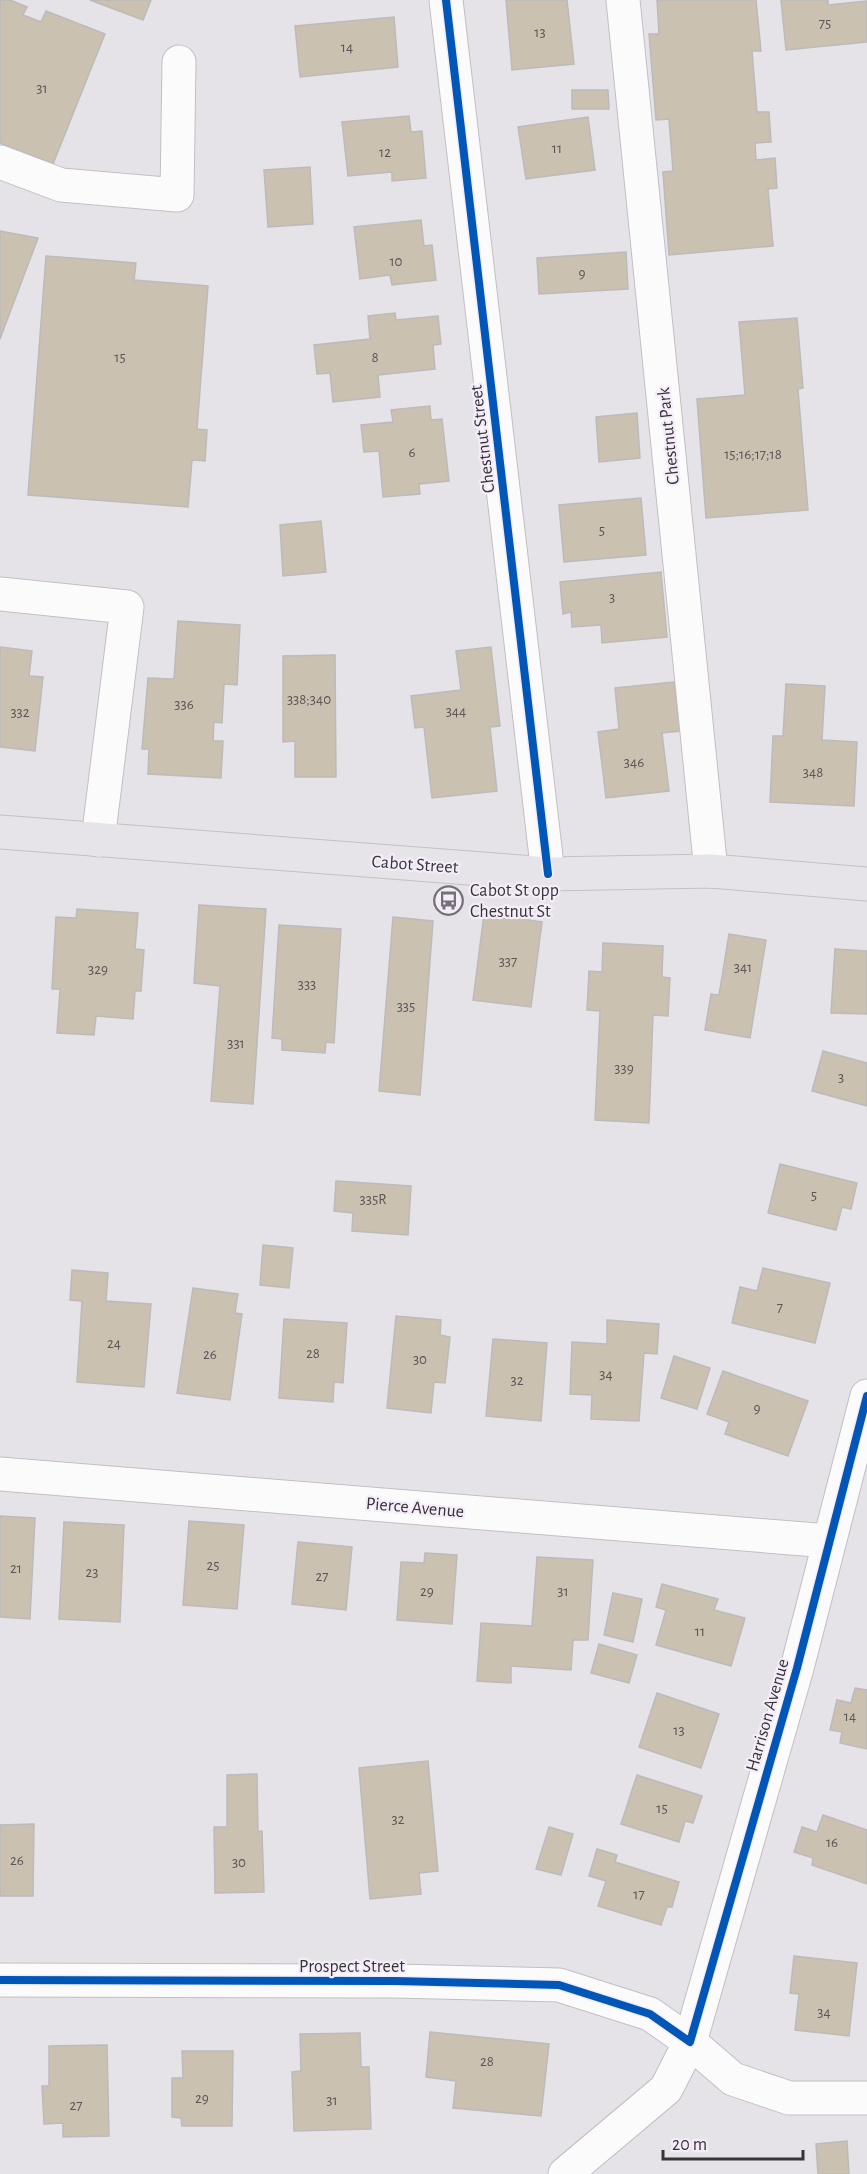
<svg xmlns="http://www.w3.org/2000/svg" width="867" height="2174" font-family="'Alegreya Sans',sans-serif">
	<style>
		.building { fill: #cac1b1; stroke: #bcbaba; stroke-width: 1.5 }
		.lines { fill: none; stroke-linecap: round; stroke-linejoin: round }
		.minor-casing { stroke: #c2bfc3; stroke-width: 35 }
		.major-casing { stroke: #c3c1c4; stroke-width: 35 }
		.minor { stroke: #fbfbfc; stroke-width: 33 }
		.major { stroke: #e7e4e9; stroke-width: 33 }
		.cycleway-casing { stroke: #f4edf9; stroke-width: 11 }
		.cycleway { stroke: #0057b8; stroke-width: 8 }
		.labels { text-anchor: middle; stroke-width: 4.5; stroke-linejoin: round; paint-order: stroke }
		.number-label { font-size: 15px; fill: #5c5756 }
		.street-label { font-size: 18px; fill: #373438; stroke: #f4edf9 }
		.poi-label { font-size: 18px; fill: #373438; stroke: #f4edf9; text-anchor: start }
	</style>
	<rect width="100%" height="100%" fill="#e6e3e8"/>
	<path class="building" d="M0,0H10L27,7L23,15L41,22L46,11L105,34L53,164L0,143Z
		M90,0H151L143,20Z
		M506,0H567L574,64L512,70Z
		M657,0H756L761,51H752L757,112H769L771,142L755,143L756,160L775,158L777,188L768,189L773,246L669,255L663,172L673,171L669,119L656,120L649,34H659Z
		M781,0H828V5L867,1V42L786,50Z
		M394,17L398,67L300,77L295,26Z
		M572,90H608L609,109H572Z
		M409,116L411,132L422,131L426,178L392,181V172L348,176L342,122Z
		M588,117L595,170L526,179L518,127Z
		M310,167L313,224L268,227L264,170Z
		M421,220L424,246L432,245L436,280L392,285L390,275L360,279L354,227Z
		M0,231L38,238L0,339Z
		M626,252L628,289L539,294L537,258Z
		M46,256L136,263L134,280L208,286L197,429L207,430L205,461L192,460L188,507L28,495Z
		M395,313L396,320L438,316L441,344L433,345L435,369L378,375L380,397L333,402L330,373L317,374L314,345L370,339L368,316Z
		M797,318L803,388L798,389L808,510L706,518L697,399L745,395L739,322Z
		M430,406L431,420L442,419L449,481L419,484L420,494L383,497L379,451L364,452L361,425L393,422L391,410Z
		M637,413L640,458L599,462L596,417Z
		M641,498L646,555L564,562L559,505Z
		M321,521L326,572L283,576L280,525Z
		M661,572L667,637L602,643L601,625L572,627L571,612L563,614L560,582Z
		M178,621L240,625L237,685L224,684L222,723L214,722L213,741H223L221,778L148,774L149,749H142L148,678L174,679Z
		M0,647L32,651L29,676L43,677L35,751L0,747Z
		M491,647L500,726L490,727L497,791L432,798L424,727L415,728L411,696L461,690L456,651Z
		M335,655L336,777H295V741L283,742V656Z
		M674,682L680,731L662,733L669,791L606,798L598,732L619,729L615,688Z
		M786,684L825,686L822,740L857,742L854,806L770,802L773,736H783Z
		M199,905L266,909L253,1104L211,1101L220,986L194,983Z
		M77,909L138,913L135,949L144,950L141,991H135L133,1019L96,1016L94,1035L57,1033L60,989H52L56,917L76,918Z
		M484,914L542,922L531,1007L473,1000Z
		M393,917L433,921L420,1095L379,1091Z
		M279,925L341,929L334,1043L326,1042L325,1053L282,1050V1039L272,1038Z
		M729,934L766,940L750,1038L705,1030L711,994L719,995Z
		M603,943L663,946L662,977L670,978L668,1016L653,1015L649,1123L595,1120L600,1011L587,1010L589,971L602,972Z
		M835,949L867,951V1014L831,1013Z
		M823,1051L867,1063V1106L812,1091Z
		M780,1164L857,1183L851,1209L842,1207L836,1230L768,1213Z
		M336,1181L411,1186L408,1235L352,1231L353,1213L334,1211Z
		M263,1245L293,1248L289,1288L260,1285Z
		M763,1268L830,1283L815,1343L732,1323L740,1287L757,1291Z
		M72,1270L108,1273L106,1301L151,1304L144,1387L77,1382L82,1301L70,1300Z
		M193,1288L238,1294L235,1313L242,1314L230,1400L177,1393Z
		M396,1316L441,1320L440,1335L450,1337L445,1383L434,1382L431,1413L387,1408Z
		M284,1319L347,1323L343,1383L334,1382L333,1402L279,1398Z
		M607,1320L659,1324L657,1354L644,1353L639,1421L591,1419L592,1395L570,1394L572,1342L607,1344Z
		M493,1339L547,1343L541,1421L486,1416Z
		M674,1356L710,1368L697,1409L661,1398Z
		M723,1371L808,1401L788,1456L725,1434L729,1422L707,1414Z
		M0,1516L35,1518L30,1619L0,1617Z
		M189,1521L244,1525L237,1609L183,1605Z
		M64,1522L124,1525L120,1622L59,1619Z
		M298,1542L352,1547L346,1610L292,1604Z
		M425,1553L457,1555L452,1624L397,1620L401,1562L424,1563Z
		M537,1557L593,1560L588,1640H573L571,1670L511,1666V1683L477,1681L481,1623L532,1626Z
		M662,1584L718,1599L714,1610L745,1618L731,1666L656,1645L666,1610L656,1607Z
		M613,1593L642,1599L633,1642L604,1635Z
		M599,1644L637,1655L629,1683L591,1673Z
		M855,1688L867,1690V1749L840,1743L842,1732L830,1730L837,1700L851,1703Z
		M657,1693L719,1714L701,1768L639,1747Z
		M428,1761L438,1871L419,1873L421,1894L370,1899L359,1768Z
		M257,1774L258,1832L262,1831L264,1892L215,1893L214,1827H227V1775Z
		M637,1775L702,1796L693,1823L685,1821L679,1842L621,1824Z
		M823,1815L867,1830V1884L812,1865L813,1858L794,1852L802,1827L817,1832Z
		M34,1824L33,1896H0V1825Z
		M549,1827L573,1834L561,1875L536,1869Z
		M597,1849L617,1855L615,1862L679,1882L672,1907H667L661,1925L598,1906L606,1881L589,1876Z
		M794,1956L857,1963L849,2036L795,2030L799,1994L790,1993Z
		M430,2032L549,2044L541,2116L453,2108L456,2081L426,2077Z
		M360,2033L361,2067H369L371,2129L294,2131L292,2072L301,2071L300,2034Z
		M107,2045L109,2136L63,2137V2123L44,2124L42,2086H49V2046Z
		M182,2051H233L232,2126H182L181,2118L172,2117V2078H183Z
		M847,2141L849,2174H818L816,2144Z"/>
	<g class="lines">
		<defs>
			<path id="minor" d="M446,0L548,874
				M623,0L711,871
				M0,162L61,185L177,195L179,62
				M0,594L127,607L98,840
				M0,1474L829,1541
				M0,1980L395,1981L559,1985L650,2014L690,2042L797,1668L867,1396
				M565,2174L666,2089L690,2042L733,2079L789,2098H867"/>
			<path id="major" d="M0,832L548,874L711,871L867,884"/>
		</defs>
		<use href="#minor" class="minor-casing"/>
		<use href="#major" class="major-casing"/>
		<use href="#minor" class="minor"/>
		<use href="#major" class="major"/>
		<defs>
			<path id="cycleway" d="M446,0L548,874
				M0,1980L395,1981L559,1985L650,2014L690,2042L797,1668L867,1396"/>
		</defs>
		<use href="#cycleway" class="cycleway-casing"/>
		<use href="#cycleway" class="cycleway"/>
	</g>
	<defs>
		<symbol id="bus-ring" viewBox="-11 -11 22 22"><circle r="9.5" fill="#f4edf9" stroke="#747176" stroke-width="1.5"/><path d="M-5-6H5V4H4V6H2V4H-2V6H-4V4H-5ZM-3.5-4V0h7V-4ZM-3.5 1.2v1.5H-2V1.2ZM2 1.2v1.5H3.5V1.2Z" fill="#747176"/></symbol>
	</defs>
	<g fill-rule="evenodd">
		<use href="#bus-ring" x="432" y="884" width="33" height="33"/>
	</g>
	<g class="labels">
		<g class="number-label">
			<text x="825" y="28">75</text>
			<text x="540" y="37">13</text>
			<text x="347" y="52">14</text>
			<text x="42" y="93">31</text>
			<text x="557" y="153">11</text>
			<text x="385" y="157">12</text>
			<text x="396" y="266">10</text>
			<text x="582" y="278">9</text>
			<text x="120" y="362">15</text>
			<text x="375" y="362">8</text>
			<text x="412" y="457">6</text>
			<text x="753" y="459">15;16;17;18</text>
			<text x="602" y="535">5</text>
			<text x="612" y="602">3</text>
			<text x="309" y="704">338;340</text>
			<text x="184" y="709">336</text>
			<text x="456" y="716">344</text>
			<text x="20" y="717">332</text>
			<text x="634" y="767">346</text>
			<text x="813" y="777">348</text>
			<text x="508" y="966">337</text>
			<text x="743" y="972">341</text>
			<text x="98" y="974">329</text>
			<text x="307" y="989">333</text>
			<text x="406" y="1011">335</text>
			<text x="236" y="1048">331</text>
			<text x="624" y="1073">339</text>
			<text x="841" y="1082">3</text>
			<text x="814" y="1200">5</text>
			<text x="373" y="1204">335R</text>
			<text x="780" y="1312">7</text>
			<text x="114" y="1348">24</text>
			<text x="313" y="1358">28</text>
			<text x="210" y="1359">26</text>
			<text x="420" y="1364">30</text>
			<text x="606" y="1379">34</text>
			<text x="517" y="1385">32</text>
			<text x="757" y="1413">9</text>
			<text x="213" y="1570">25</text>
			<text x="16" y="1573">21</text>
			<text x="92" y="1577">23</text>
			<text x="322" y="1581">27</text>
			<text x="427" y="1596">29</text>
			<text x="563" y="1596">31</text>
			<text x="700" y="1636">11</text>
			<text x="850" y="1721">14</text>
			<text x="679" y="1735">13</text>
			<text x="662" y="1813">15</text>
			<text x="398" y="1824">32</text>
			<text x="832" y="1847">16</text>
			<text x="17" y="1865">26</text>
			<text x="239" y="1867">30</text>
			<text x="639" y="1899">17</text>
			<text x="824" y="2017">34</text>
			<text x="487" y="2066">28</text>
			<text x="202" y="2103">29</text>
			<text x="332" y="2105">31</text>
			<text x="76" y="2110">27</text>
		</g>
		<g class="street-label">
			<text transform="translate(668 436) rotate(-96)" y="6">Chestnut Park</text>
			<text transform="translate(482 439) rotate(-97)" y="6">Chestnut Street</text>
			<text transform="translate(415 864) rotate(4)" y="6">Cabot Street</text>
			<text transform="translate(415 1507) rotate(5)" y="6">Pierce Avenue</text>
			<text transform="translate(767 1715) rotate(-74)" y="6">Harrison Avenue</text>
			<text x="352" y="1972">Prospect Street</text>
		</g>
		<g class="poi-label">
			<text x="470" y="896">Cabot St opp<tspan x="470" dy="21">Chestnut St</tspan></text>
		</g>
	</g>
	<path d="M663 2150v9h140v-9" fill="none" stroke="#373438" stroke-width="3"/>
	<text x="672" y="2150" font-size="18" fill="#373438" stroke="#f4edf9" stroke-width="4.5" paint-order="stroke">20 m</text>
</svg>
